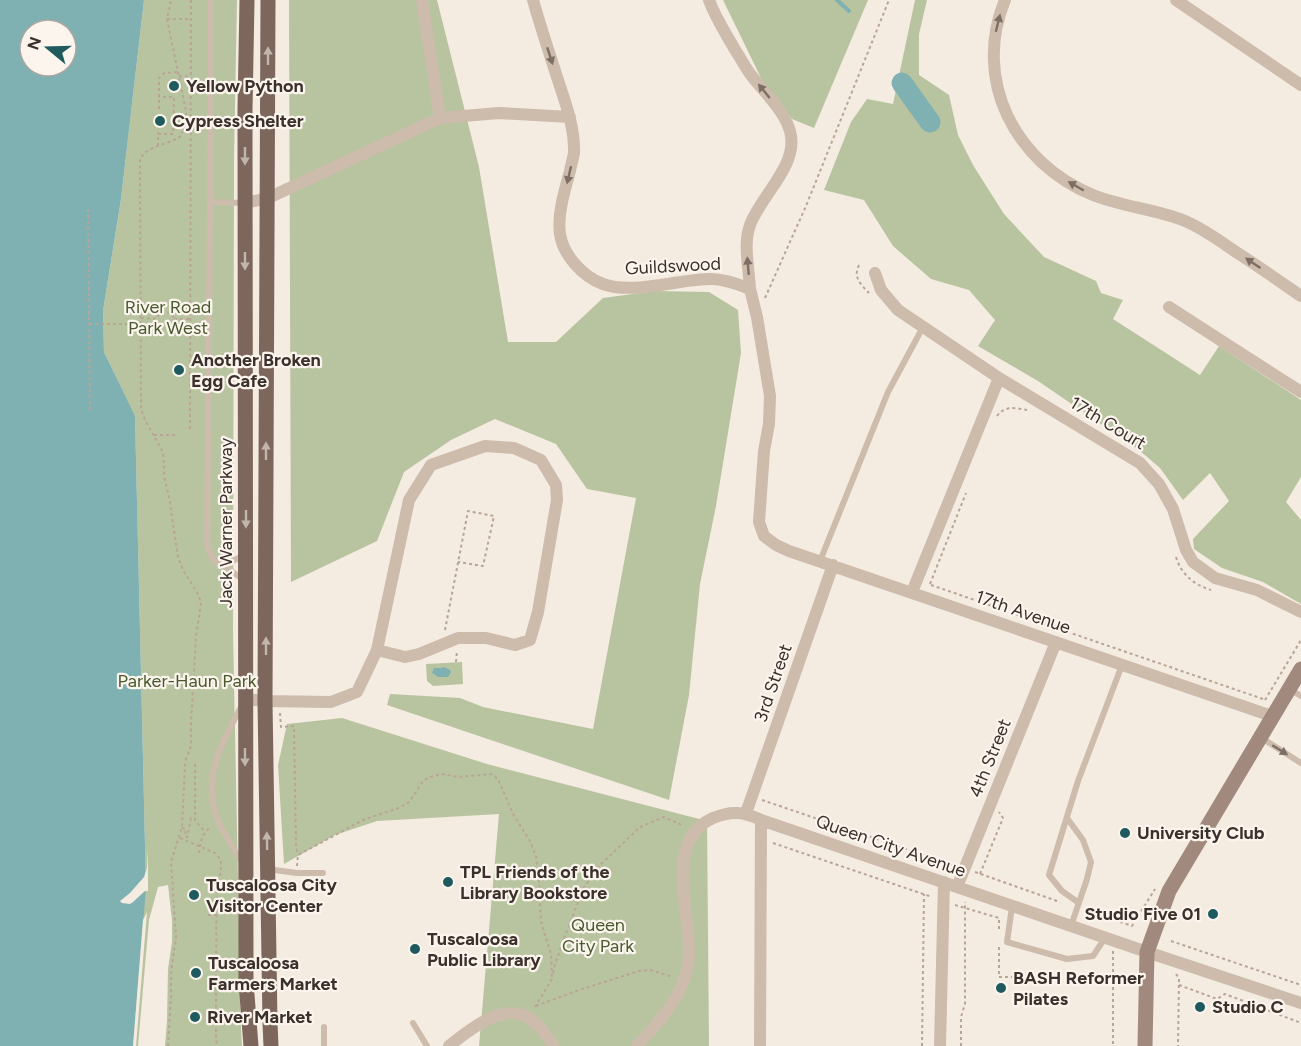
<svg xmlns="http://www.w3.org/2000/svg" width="1301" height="1046" font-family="Figtree,sans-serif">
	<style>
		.green { fill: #b8c4a0 }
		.water { fill: #7fb0b2; fill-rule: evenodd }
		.pier { fill: #f4ebe1 }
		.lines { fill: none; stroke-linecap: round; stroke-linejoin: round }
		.stream { stroke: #7fb0b2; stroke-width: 4 }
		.river { stroke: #7fb0b2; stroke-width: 21 }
		.path { stroke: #b9a596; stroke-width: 2; stroke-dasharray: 3 3; stroke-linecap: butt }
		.lane { stroke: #cdbbac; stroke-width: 6 }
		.street { stroke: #cdbbac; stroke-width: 12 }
		.secondary { stroke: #a18a7d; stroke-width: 15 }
		.primary { stroke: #7d675c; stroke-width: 15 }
		.oneway { fill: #7d6f65 }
		.oneway2 { fill: #c2b5ac }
		.poi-dot { fill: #1f5a5e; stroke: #fbf5ee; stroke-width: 2 }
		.labels { text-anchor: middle; stroke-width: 4.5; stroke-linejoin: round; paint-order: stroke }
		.poi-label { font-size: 18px; font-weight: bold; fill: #3b302b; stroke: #fbf5ee; text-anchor: start }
		.street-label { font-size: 18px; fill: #3b302b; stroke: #fbf5ee }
		.park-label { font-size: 18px; fill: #4a5a2e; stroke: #fbf5ee }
	</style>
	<rect width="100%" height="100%" fill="#f4ebe1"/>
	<path class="green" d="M144,0H237L234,158L233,632L241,1028L242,1046H165L167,1021L168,969L172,942V920L168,885L158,887L149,920L138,1046H91L146,888L135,417L104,352L103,311L121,199Z
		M289,0H437L479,167L508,342H556L603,298L655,291L709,292L738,310L741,353L716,506L700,584L689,695L669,800L387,705L390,694L460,698L483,707L593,729L636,498L587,489L556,444L495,419L451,440L404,472L377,541L291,582Z
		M723,0H868L814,128L792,119L762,80Z
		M915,0H927L919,34V75L949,95L958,135L973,165L1004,214L1044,257L1096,281L1101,293L1123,300L1113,319L1200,375L1219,346L1301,400V477L1286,502L1301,520V604L1263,582L1222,568L1194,549L1193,539L1229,501L1210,473L1183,500L1160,468L1139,450L1038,381L978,346L995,320L969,290L931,279L893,246L864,200L824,190L851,122L867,99L893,104Z
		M462,662L463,684L433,686L427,681L426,664Z
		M342,718L487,764L707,821L709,1046H479L499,814L377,821L335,835L284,864L278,765L287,724Z"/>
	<path class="water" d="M0,0H144L121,199L103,311L104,352L135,416L146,888L133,1046H0ZM30,30H66V66H30Z
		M444,667L450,670L451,672L448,677H438L432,673L434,668H441Z"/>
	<path class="pier" d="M148,849V891H145L133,902L130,904L122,903L120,901L130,893L144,877L147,868Z
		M147,912L136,1046H133L143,920Z"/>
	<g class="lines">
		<path class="stream" d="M837,0L849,11"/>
		<path class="river" d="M902,83L930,122"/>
		<path class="path" d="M167,19H191
			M179,76L191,77
			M159,109V78L164,73L178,72
			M158,134H173L174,97H159
			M158,146V132
			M88,209L90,412
			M859,265C853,277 860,284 869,293
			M765,298L806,206L889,0
			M141,318L157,319L158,323L164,326L172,324L174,318L171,313L163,312L159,314L157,319
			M174,319H189
			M89,324H141
			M170,325V336
			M997,416C1005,405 1016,408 1027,410
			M190,429L191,0
			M154,435H177
			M1176,557C1181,574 1194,585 1211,590
			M930,584L966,493
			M931,585L1266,700
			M445,630L468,511L494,516L483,566L458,562
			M456,662L457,651
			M1265,700L1301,640
			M280,713L281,727L294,726L296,847L298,855
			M195,764V820L205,832
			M762,800L953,865
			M182,828L186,829L185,836L187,837L191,818H195
			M180,838L215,853C227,863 218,876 217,888C216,938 216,989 216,1039L217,1046
			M773,843L932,897
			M199,853C200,843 202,833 211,827
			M297,866L298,855L365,819L396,809L407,804L412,798L423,781L430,777L442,774L458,777L491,774L498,779L513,814L530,841L536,856L539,880L541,922L551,954L552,980
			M975,872L1060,902
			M980,874L1003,818L999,812
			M955,905L999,918V929
			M1086,910L1132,926L1155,889
			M208,915H217
			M1171,941L1301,985
			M999,947V977H1125
			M1113,951V1046
			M553,973L555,964L565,936L583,889L597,868L640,827L664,817L684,826
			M1176,974L1179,978L1178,1046
			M1179,985L1217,999L1225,994L1301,1023
			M536,1006L576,991L639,971L650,970L673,977
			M535,1007L552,979
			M168,1046L171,996V973L176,937L171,862L182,827L185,765L186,759L191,746V722L196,636L201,603L198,594L183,570L178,557L169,497L164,476V463L163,452L145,420L141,409V402L140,159C148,145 168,145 181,136L186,121V111L167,19L171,0
			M922,1046L924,894
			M961,1046V1017L965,1004V902"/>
		<path class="lane" d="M210,202L211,0
			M820,561L888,392L923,327
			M224,565L245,555
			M243,580L224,565L214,561L207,546L210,202L245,203
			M1289,689L1301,696
			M241,707C223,741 204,772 215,812C219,827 233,848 241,861
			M1260,737L1301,763
			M1067,818L1083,840L1091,862L1087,879L1071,926
			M267,869L297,873H323
			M1079,903L1062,891L1049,875L1078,781L1122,665
			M1012,907L1007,942L1067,959L1093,956L1105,938
			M413,1023L427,1046
			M324,1027V1046"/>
		<path class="street" d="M422,0L440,118
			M533,0C540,25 548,49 556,74C564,99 575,126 574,153C573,159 571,165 570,171C565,189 557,215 560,234C563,255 583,277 603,284C633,295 679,279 711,279C725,279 738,284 750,289C749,268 743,244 750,225C761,196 796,167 791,136C788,114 764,92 751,75C745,67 740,57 734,48C725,32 715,17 709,0
			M1005,0C972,80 1015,163 1093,195C1123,207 1156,209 1185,221C1204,229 1220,241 1236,252C1258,266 1279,281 1301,296
			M1176,0L1301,85
			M245,203L268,198L440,118L499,113L570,117
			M875,273L881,290L898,310L999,378L1140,463L1159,484L1173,509L1186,550L1193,562L1215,578L1257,590L1301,612
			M750,289L757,317L770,396L769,424L764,451L759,522L764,536L776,545L789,551L1272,716
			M1169,307L1301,392
			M485,446L514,448L541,460L556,485L557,500L538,612L530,640L515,645L486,638H458L419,654L405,657L377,650L409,500L431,465Z
			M912,592L999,378
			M245,699L265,701L331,702L357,692L377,650
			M746,813L833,565
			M957,887L1056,642
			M449,1046C469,1030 502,1002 529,1018C539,1024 547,1036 554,1046
			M637,1046C657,1024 680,1000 687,970C698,925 657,843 713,818C732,810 744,812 761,820L1147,952L1301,1003
			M760,1046L761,820
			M940,1046L944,882"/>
		<path class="secondary" d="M1145,1046L1147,952L1169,891L1301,669"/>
		<path class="primary" d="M247,0L245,110L246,982L251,1046
			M268,0L265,701L270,1023L271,1046"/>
	</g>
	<defs><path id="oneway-solid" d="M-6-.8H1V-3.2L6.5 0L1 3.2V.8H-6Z" transform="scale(1.5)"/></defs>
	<g class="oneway">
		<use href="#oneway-solid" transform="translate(998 23) rotate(-76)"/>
		<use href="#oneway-solid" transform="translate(550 56) rotate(72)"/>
		<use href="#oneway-solid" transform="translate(764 91) rotate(-129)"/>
		<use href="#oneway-solid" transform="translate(569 175) rotate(103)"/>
		<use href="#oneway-solid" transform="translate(1076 186) rotate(-150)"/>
		<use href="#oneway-solid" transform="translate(1253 263) rotate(-146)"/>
		<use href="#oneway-solid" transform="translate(748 266) rotate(-95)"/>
		<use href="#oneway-solid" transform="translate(1280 750) rotate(32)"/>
	</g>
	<g class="oneway2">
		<use href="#oneway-solid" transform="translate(268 56) rotate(-90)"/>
		<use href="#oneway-solid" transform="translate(245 156) rotate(90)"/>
		<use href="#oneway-solid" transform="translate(245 261) rotate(90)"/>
		<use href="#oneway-solid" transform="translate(266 451) rotate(-90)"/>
		<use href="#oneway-solid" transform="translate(246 519) rotate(90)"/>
		<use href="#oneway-solid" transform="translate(266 646) rotate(-90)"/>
		<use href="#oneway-solid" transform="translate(245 757) rotate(90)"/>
		<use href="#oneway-solid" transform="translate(267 841) rotate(-91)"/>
	</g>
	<g class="poi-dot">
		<circle cx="174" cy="86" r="6"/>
		<circle cx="160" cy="121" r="6"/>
		<circle cx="179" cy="370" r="6"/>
		<circle cx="1125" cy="833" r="6"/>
		<circle cx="448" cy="882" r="6"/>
		<circle cx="194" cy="895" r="6"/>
		<circle cx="1213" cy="914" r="6"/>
		<circle cx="415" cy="949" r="6"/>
		<circle cx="196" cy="973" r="6"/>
		<circle cx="1001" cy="988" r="6"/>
		<circle cx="1200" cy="1007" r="6"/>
		<circle cx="195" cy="1017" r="6"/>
	</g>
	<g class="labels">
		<g class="poi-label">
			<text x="186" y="92">Yellow Python</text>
			<text x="172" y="127">Cypress Shelter</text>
			<text x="191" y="366">Another Broken<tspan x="191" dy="21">Egg Cafe</tspan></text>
			<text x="1137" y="839">University Club</text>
			<text x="460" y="878">TPL Friends of the<tspan x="460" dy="21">Library Bookstore</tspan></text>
			<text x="206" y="891">Tuscaloosa City<tspan x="206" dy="21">Visitor Center</tspan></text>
			<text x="1201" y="920" text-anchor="end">Studio Five 01</text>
			<text x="427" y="945">Tuscaloosa<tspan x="427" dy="21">Public Library</tspan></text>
			<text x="208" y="969">Tuscaloosa<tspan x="208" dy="21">Farmers Market</tspan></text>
			<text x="1013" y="984">BASH Reformer<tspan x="1013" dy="21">Pilates</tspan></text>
			<text x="1212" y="1013">Studio C</text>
			<text x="207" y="1023">River Market</text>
		</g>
		<g class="street-label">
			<text transform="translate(673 266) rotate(-3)" y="6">Guildswood</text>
			<text transform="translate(1108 423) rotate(31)" y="6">17th Court</text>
			<text transform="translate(226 523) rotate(-90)" y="6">Jack Warner Parkway</text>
			<text transform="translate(1023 612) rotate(19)" y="6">17th Avenue</text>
			<text transform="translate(773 683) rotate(-71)" y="6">3rd Street</text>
			<text transform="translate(990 758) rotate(-68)" y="6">4th Street</text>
			<text transform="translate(891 846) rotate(19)" y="6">Queen City Avenue</text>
		</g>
		<g class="park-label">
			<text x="168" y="313">River Road<tspan x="168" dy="21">Park West</tspan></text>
			<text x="187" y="687">Parker-Haun Park</text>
			<text x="598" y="931">Queen<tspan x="598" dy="21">City Park</tspan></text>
		</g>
	</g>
	<g transform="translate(48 48) rotate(289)"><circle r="28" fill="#fbf5ee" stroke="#aea6a0" stroke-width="1.5"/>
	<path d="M0-4.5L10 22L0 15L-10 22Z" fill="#1f5a5e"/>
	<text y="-9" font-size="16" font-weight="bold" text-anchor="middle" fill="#3b302b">N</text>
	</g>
</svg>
